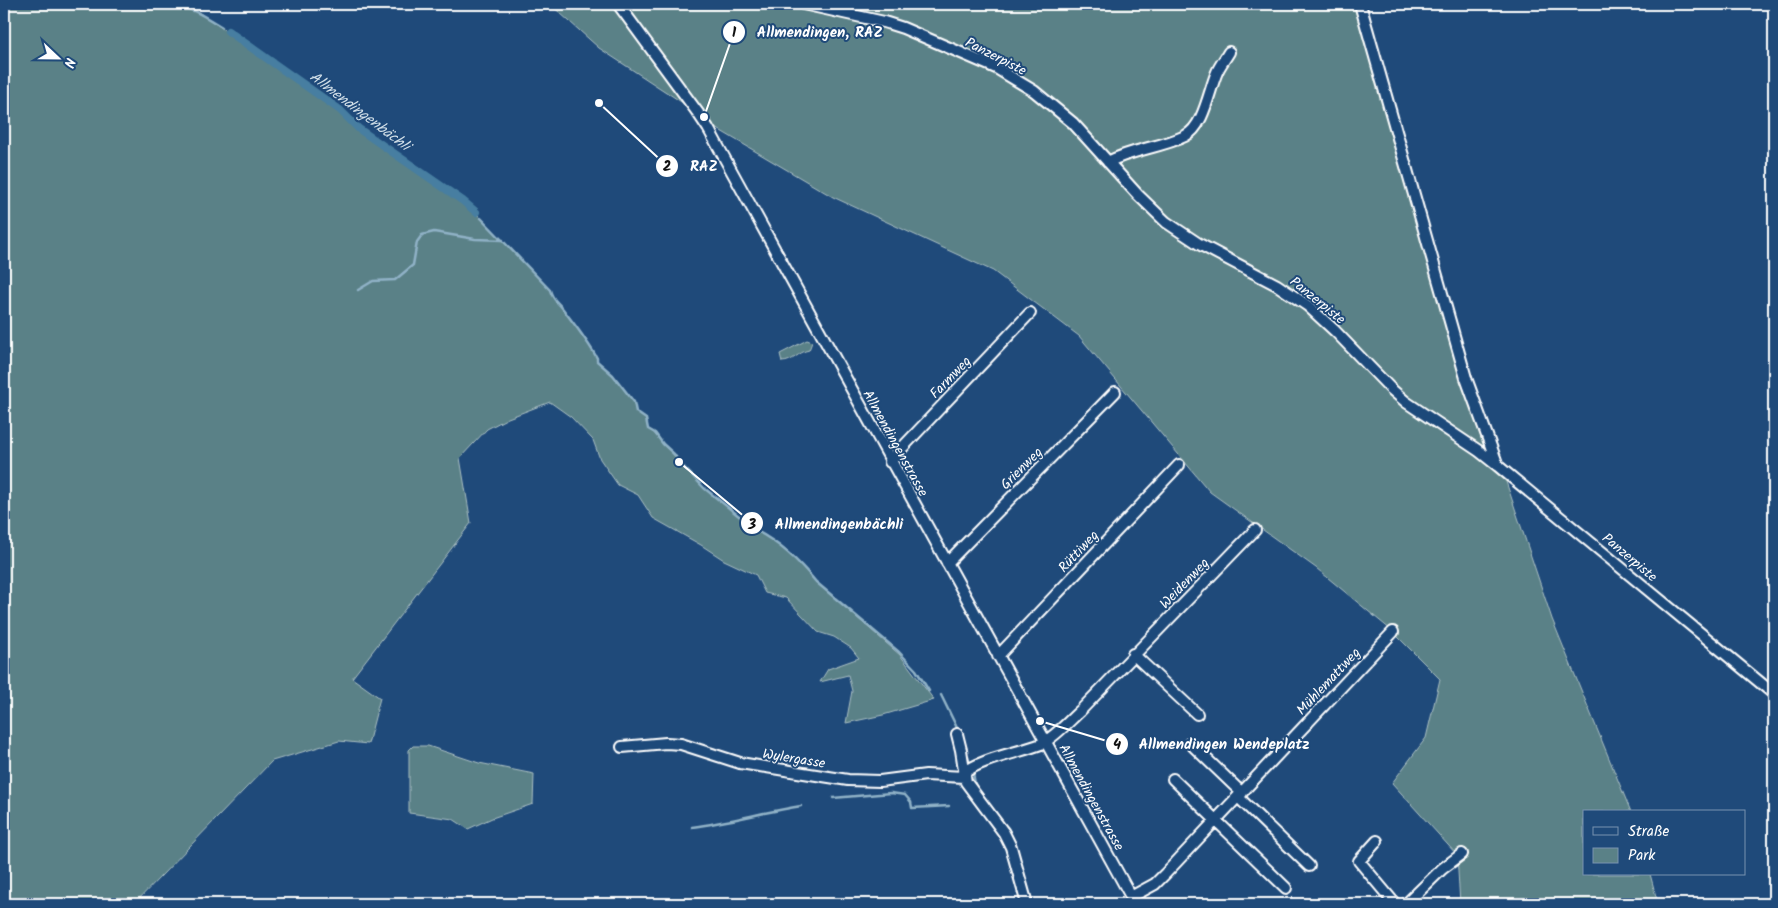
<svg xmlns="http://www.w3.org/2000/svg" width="1778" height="908" font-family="Kalam,sans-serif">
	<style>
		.green { fill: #5a8187; stroke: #acc0c3 }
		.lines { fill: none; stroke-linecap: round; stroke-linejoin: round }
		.stream { stroke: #90b2c7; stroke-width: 2.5 }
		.canal { stroke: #467ea1; stroke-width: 8 }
		.minor-casing { stroke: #fff; stroke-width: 14 }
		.minor { stroke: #1f4a7a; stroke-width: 10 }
		.labels { text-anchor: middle; stroke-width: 4; stroke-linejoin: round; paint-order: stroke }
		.street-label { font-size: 14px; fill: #fff; stroke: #1f4a7a }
		.water-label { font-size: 15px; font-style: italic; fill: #d1dfe8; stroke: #1f4a7a }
		.leader { fill: none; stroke: #fff; stroke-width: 2 }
		.callout-dot { fill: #fff; stroke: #1f4a7a; stroke-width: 2 }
		.mark-label { font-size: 15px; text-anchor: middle; font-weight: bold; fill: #111 }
		.callout-label { font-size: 15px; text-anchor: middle; font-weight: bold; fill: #fff; stroke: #1f4a7a; stroke-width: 4; stroke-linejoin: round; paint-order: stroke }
	</style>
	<rect width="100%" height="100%" fill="#1f4a7a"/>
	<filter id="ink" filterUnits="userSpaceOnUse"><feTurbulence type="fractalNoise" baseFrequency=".02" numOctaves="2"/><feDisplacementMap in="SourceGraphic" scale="10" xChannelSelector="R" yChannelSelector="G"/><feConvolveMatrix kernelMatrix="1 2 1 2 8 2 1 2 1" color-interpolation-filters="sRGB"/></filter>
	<g filter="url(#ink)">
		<path class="green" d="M4,4H174L197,11L340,110L359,129L463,201L483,220L550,290C553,301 557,301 563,309C575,325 587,340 597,358V361L613,375L634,402L636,412L646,419L648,429C656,433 658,439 664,445C677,458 688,472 701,485C714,498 730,508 744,520L750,523L753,529C777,541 799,561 816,582L900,655L934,700L883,715L846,723L852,691L848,675L820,682L828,669L859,658L851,648L834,637L818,632L786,598L765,593L756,575L724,560L701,545L653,518L638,495L618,485L600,459L593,440L571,417L550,402L508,418L487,429L460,458L471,523L352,678L380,698L368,744L339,741L272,761L134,904H4Z
			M550,4H1358L1403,174L1552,619L1631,812H1584V874H1650L1658,904H1460L1457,855L1392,783L1426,738L1440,679L1391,630L1316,568L1210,492L1079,336L993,271L833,197L709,124L689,107L599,48Z
			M807,340L812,342L809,350C798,352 793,362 782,362L780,354Z
			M413,746H428L479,763L534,774L533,804L492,818L468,829L453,819L409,813V750Z"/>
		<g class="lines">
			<path class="stream" d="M166,4C191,7 201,14 222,27
				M481,218L550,290C553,301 557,301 563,309C575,325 587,340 597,358V361L613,375L634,402L636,412L646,419L648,429L655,433L663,444L674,454L679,462L704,488L744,520L750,523L753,529C777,541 799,561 816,582L899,652L916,670L929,691
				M358,290L373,281L395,280L413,265L417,242L422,235L434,232L475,239L503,240
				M941,695L959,732
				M966,751L970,764
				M973,773L976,789
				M833,798L891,793L905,795L911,802L912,808L949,806
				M1002,822L1008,828L1010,833
				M692,827C729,822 764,812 801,806"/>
			<path class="canal" d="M228,31L340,110L359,129L463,201L476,212"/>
			<defs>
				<path id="minor" d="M618,4L698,113L708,128L1135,904
					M803,4L884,22L903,28L996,68L1034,91L1073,123L1138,195L1166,222L1199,244L1277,285L1308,306L1335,331L1391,389L1406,402L1479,451L1498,466L1774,694
					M1360,4L1466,378L1498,466
					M1108,162C1132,149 1160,148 1185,136C1204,127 1209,90 1217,72C1220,65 1225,59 1229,52
					M890,462L903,447L1030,313
					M947,563L1115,392
					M1133,654L1197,714
					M998,656L1179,465
					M957,734L961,750L966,782L1004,833L1011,847L1027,904
					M1190,743L1242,793
					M622,747L666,743L681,744L740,763L848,780L880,781L926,775L964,777
					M965,773C976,760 1022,752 1041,744C1055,737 1068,722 1080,711L1255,530
					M1173,779L1286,888
					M1238,797L1309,866
					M1377,841L1359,861L1395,904
					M1131,897L1155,884L1165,874L1393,632
					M1406,904L1442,869L1462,854"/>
			</defs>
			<use href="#minor" class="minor-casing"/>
			<use href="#minor" class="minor"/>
		</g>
	</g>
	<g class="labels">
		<g class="street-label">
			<text transform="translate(996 56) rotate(27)" y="5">Panzerpiste</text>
			<text transform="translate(1318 300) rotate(39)" y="5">Panzerpiste</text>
			<text transform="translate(950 377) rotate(-46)" y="5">Farmweg</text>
			<text transform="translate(896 443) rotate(61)" y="5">Allmendingenstrasse</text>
			<text transform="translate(1021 468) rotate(-45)" y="5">Grienweg</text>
			<text transform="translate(1078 551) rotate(-47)" y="5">Rüttiweg</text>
			<text transform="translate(1630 557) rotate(40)" y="5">Panzerpiste</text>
			<text transform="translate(1184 583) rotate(-46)" y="5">Weidenweg</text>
			<text transform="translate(1328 681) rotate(-47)" y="5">Mühlemattweg</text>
			<text transform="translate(794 758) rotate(9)" y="5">Wylergasse</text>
			<text transform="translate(1092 797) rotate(61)" y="5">Allmendingenstrasse</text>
		</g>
		<g class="water-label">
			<text transform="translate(360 111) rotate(37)" y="5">Allmendingenbächli</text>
		</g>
	</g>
	<path class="leader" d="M704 117L734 32M599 103L667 166M679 462L752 523M1040 721L1117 744"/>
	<g class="callout-dot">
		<circle cx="704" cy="117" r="5"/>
		<circle cx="599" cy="103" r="5"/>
		<circle cx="679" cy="462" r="5"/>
		<circle cx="1040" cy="721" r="5"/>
		<circle cx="734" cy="32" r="12"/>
		<circle cx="667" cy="166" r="12"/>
		<circle cx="752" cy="523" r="12"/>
		<circle cx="1117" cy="744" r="12"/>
	</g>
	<g class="mark-label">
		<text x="734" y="37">1</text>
		<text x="667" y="171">2</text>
		<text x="752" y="529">3</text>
		<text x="1117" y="749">4</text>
	</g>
	<g class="callout-label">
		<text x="820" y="37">Allmendingen, RAZ</text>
		<text x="704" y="171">RAZ</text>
		<text x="839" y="529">Allmendingenbächli</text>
		<text x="1224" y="749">Allmendingen Wendeplatz</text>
	</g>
	<rect width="1778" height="908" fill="none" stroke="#1f4a7a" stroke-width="20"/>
	<rect x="10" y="10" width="1758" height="888" fill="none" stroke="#fff" stroke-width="2" filter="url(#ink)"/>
	<rect x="1583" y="810" width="162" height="65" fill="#1f4a7a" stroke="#7992af"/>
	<rect x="1593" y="827" width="25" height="8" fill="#1f4a7a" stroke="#7992af"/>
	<text x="1628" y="836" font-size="15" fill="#ffffff">Straße</text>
	<rect x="1593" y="848" width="25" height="15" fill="#5a8187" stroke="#7992af"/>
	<text x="1628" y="860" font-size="15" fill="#ffffff">Park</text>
	<g transform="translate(58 58) rotate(112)" stroke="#1f4a7a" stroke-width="4" paint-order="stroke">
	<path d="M0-4L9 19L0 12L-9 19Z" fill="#ffffff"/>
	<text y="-8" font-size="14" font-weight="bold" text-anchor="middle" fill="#ffffff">N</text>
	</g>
</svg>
